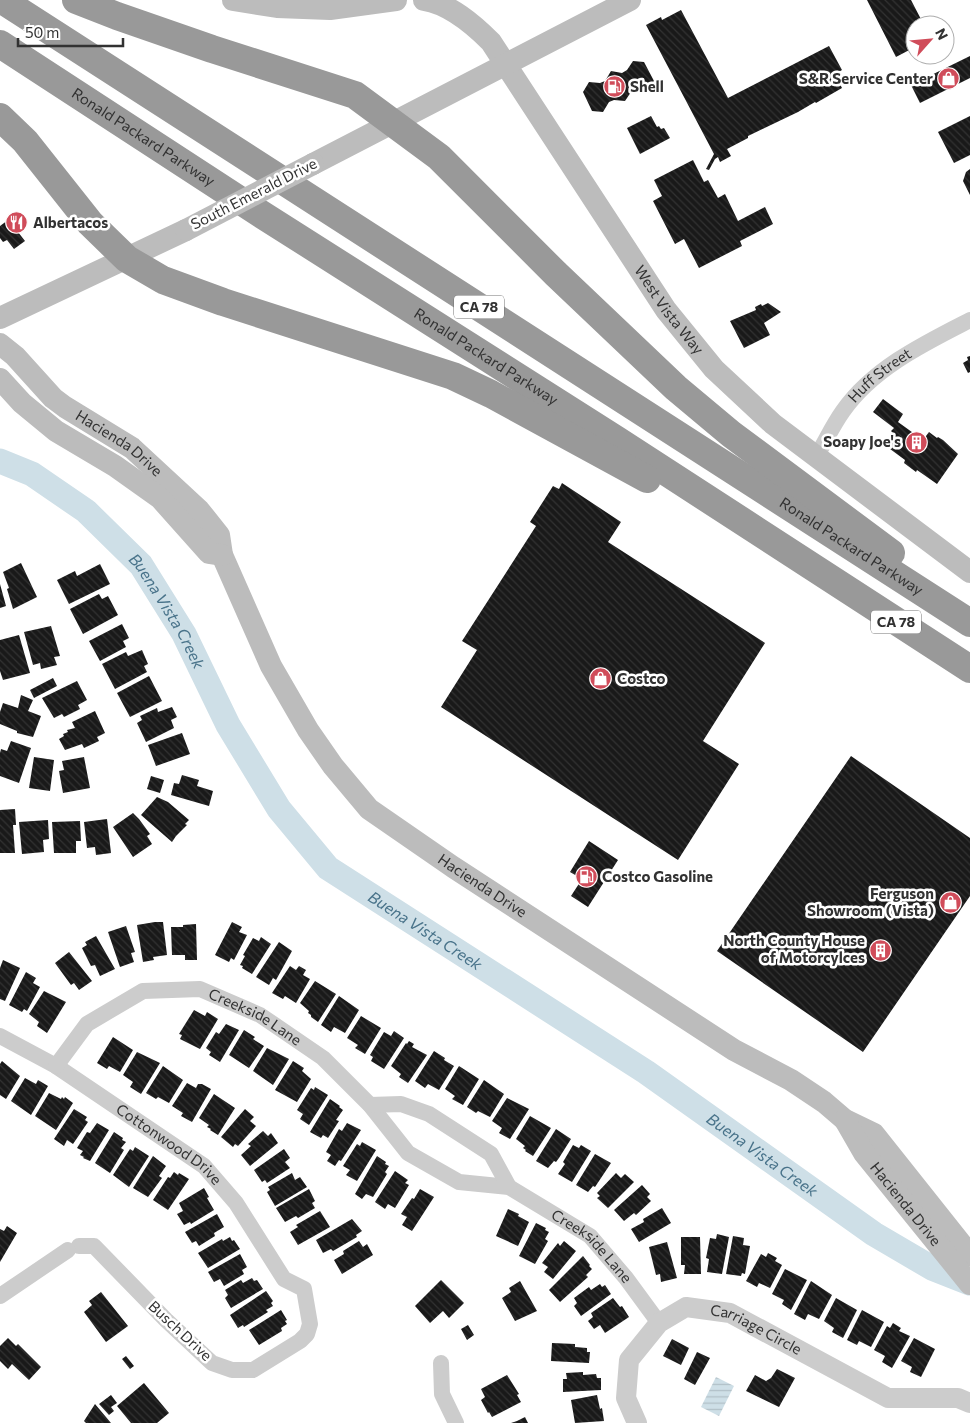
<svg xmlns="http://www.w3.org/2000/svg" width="970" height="1423" font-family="Commissioner,sans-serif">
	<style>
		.water { fill: url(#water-rules) }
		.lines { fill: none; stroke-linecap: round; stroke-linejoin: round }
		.river { stroke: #cedfe7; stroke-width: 25 }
		.building { fill: url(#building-back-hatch) }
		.minor { stroke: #ccc; stroke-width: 16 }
		.tertiary { stroke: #ccc; stroke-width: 20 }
		.secondary { stroke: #bcbcbc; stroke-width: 22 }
		.motorway { stroke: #999; stroke-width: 28 }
		.secondary-bridge { stroke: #bcbcbc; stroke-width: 22 }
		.labels { text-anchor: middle; stroke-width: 5; stroke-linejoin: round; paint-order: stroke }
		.shield { fill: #fff; stroke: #707070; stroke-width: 1 }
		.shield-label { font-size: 14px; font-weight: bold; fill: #323232 }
		.poi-label { font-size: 15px; font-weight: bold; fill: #323232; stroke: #fff; text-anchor: end }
		.street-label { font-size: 15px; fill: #323232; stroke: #fff }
		.water-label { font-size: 16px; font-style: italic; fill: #49738a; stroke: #fff }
	</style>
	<defs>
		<pattern id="water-rules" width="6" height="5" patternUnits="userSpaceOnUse" patternTransform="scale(1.25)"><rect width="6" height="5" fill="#cedfe7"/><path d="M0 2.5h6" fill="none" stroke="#b1c0c7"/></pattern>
		<pattern id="building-back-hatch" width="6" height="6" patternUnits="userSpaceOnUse" patternTransform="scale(1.25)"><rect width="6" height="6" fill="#191919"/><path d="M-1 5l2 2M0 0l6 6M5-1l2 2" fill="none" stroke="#323232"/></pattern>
	</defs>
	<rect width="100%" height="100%" fill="#fff"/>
	<path class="water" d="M716,1377L734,1386L719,1416L701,1407Z"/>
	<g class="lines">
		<path class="river" id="s1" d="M0,461L32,474L86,511L141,565L184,634L228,725L279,809L328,868L646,1072L874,1234L932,1268L970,1283"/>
	</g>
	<path class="building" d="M867,0H911L924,25H915V47L896,57Z
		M681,10L728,98L829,46L842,70L835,74L842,88L816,103L815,102L798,112L748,136V138L727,149L731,156L720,162L718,157L715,159L709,170L706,169L714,154L646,25L661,17L662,20Z
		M970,56V78L920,103L911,85Z
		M633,61L644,62L654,81L647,90H636L631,92L625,101L614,100L609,102L603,112L592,111L583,92L589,82L600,83L605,81L611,71L622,73L627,70Z
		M651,116L657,127L659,126L661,129L664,128L670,138L640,154L627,128Z
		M970,116V155L954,163L938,132Z
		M693,160L704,182L708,180L718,198L725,194L738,221L765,207L773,224L740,241L742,246L699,268L684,239L675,244L653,201L662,196L654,180Z
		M970,169V195L963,181L966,172Z
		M16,214L25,226L18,232L25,241L14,249L7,240L3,242L0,238V226Z
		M768,303L781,312L764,323L770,335L744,348L730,321L756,310L755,307L761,304L762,306Z
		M970,356V372L968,373L963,363L968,360L967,357Z
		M883,399L903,414L898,422L923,440L929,432L937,438L938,437L943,440L958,454L937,484L917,470L916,472L904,463L905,460L886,446L895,435L891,431L894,428L873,412Z
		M562,483L621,522L608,542L765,643L703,741L739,764L678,860L441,707L477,650L462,641L536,526L530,522L553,486L559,489Z
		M21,563L37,597L13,609L7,589L9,588L3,572Z
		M100,564L110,584L69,604L57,580L75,571L77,576Z
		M0,584L6,606L0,608Z
		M99,594L102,599L108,596L118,615L83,634L70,609Z
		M122,624L129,638L123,641L126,647L100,661L89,641Z
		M51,626L60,656L54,657L57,665L41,669L40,663L33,665L24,632Z
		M19,635L30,673L3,680L0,671V640Z
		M142,650L148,664L144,666L147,672L115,689L102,664L126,652L128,656Z
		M149,676L162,701L130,717L117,693Z
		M53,678L57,686L34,698L30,690Z
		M77,681L87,700L78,705L80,709L64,717L62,714L54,718L42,698Z
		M21,695L33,700L28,711L41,716L33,737L17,733V731L0,724V712L3,703L18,708Z
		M172,707L177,717L171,720L174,728L146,742L137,723L142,720L140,716L157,708L158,712Z
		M95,711L105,733L97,737L99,741L84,748L82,744L65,750L59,739L64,736L63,734L68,732L67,730L75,728L72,722Z
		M182,733L190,754L156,766L148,745Z
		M11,741L31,748L19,783L0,776V753L1,749L7,751Z
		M851,756L970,838V896L863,1052L717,951Z
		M34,757L54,760L50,791L29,788Z
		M84,757L90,788L63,793L59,771L64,770L62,761Z
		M182,775L199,780L197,786L213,791L209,806L171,795L174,783L179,784Z
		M151,776L164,780L160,793L147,789Z
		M157,797L168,802L189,820L185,824L187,825L176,836L172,842L141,815Z
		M15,809L16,825H13L15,853H0V810Z
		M133,813L139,819L150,834L147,836L152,844L133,857L113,827Z
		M107,819L111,853L96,855L95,847L87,848L84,822Z
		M48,820L49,839L43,840L44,852L22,854L19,822Z
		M80,821L81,841H76V853H54L52,822Z
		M589,841L618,860L588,907L571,896L582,879L570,872Z
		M155,922H163L167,955L153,957L154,960L143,962L137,925Z
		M232,922L242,927L239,932L247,935L234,960L231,958L229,962L215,955Z
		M196,924L197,960H185V955H172L171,927H183V925Z
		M126,926L135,952L131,953L134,962L120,967L108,932Z
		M96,936L115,969L100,976L95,965L91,966L82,948L87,945L85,942Z
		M261,937L271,944L252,974L242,968L243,966L240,965L245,956L243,955L253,938L259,941Z
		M279,942L292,951L276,980L273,978L269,985L256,977Z
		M69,952L92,981L79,990L74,983L71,985L55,963Z
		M3,960L20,968L5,1001L0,999V968Z
		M290,966L296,970L299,966L306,970L303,975L310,979L296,1003L285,996L283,999L272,993Z
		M26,972L36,978L33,983L40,987L27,1011L24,1009L22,1012L9,1005Z
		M315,981L336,994L318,1022L311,1017V1015L308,1013L309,1011L300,1003Z
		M44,991L66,1002L47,1033L37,1026L39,1022L29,1014Z
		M339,996L359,1010L345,1033L334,1027L331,1032L321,1025Z
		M194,1010L205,1016L207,1012L218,1019L200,1049L180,1039L182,1035L179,1034Z
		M361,1016L381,1028L365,1054L355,1048L358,1045L347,1038Z
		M226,1024L239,1030L220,1062L209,1055L211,1052L206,1048L216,1032L219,1034Z
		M244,1030L255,1037L253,1039L264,1046L249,1068L229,1055Z
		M394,1031L404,1038L384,1069L371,1061L373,1057L370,1055L384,1032L391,1036Z
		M113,1037L133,1050L120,1072L109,1066L107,1069L97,1063Z
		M409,1041L414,1044L412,1047L427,1055L408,1083L399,1077L401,1074L391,1066L406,1043L407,1044Z
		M267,1048L289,1059L273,1085L253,1071Z
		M434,1051L445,1058L444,1060L454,1066L439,1090L428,1084L425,1088L415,1081Z
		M137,1052L160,1063L141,1094L130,1087L133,1082L123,1075Z
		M2,1061L20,1076L6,1099L0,1095V1064Z
		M293,1061L304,1068L302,1071L311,1079L297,1102L275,1090Z
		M163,1066L183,1080L169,1103L158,1097L156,1099L146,1093Z
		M459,1066L479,1079L463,1105L452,1099L455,1096L445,1089Z
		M25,1078L36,1084L38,1080L48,1086L31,1115L11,1101Z
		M484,1080L504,1094L490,1117L478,1111L476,1113L467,1107Z
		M187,1083L196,1088L198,1084H202L211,1089L192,1122L181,1116L183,1113L172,1106Z
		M315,1087L328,1095L309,1125L300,1119L303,1114L297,1110L311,1088L314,1090Z
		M49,1093L61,1099L62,1097L64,1099L65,1097L73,1103L56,1130L35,1116Z
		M214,1094L235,1108L218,1135L210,1130L211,1129L207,1127L209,1125L199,1118Z
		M507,1098L529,1109L510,1139L499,1133L502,1128L492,1121Z
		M330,1099L340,1106L339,1107L343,1110L336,1120L339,1121L328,1138L323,1135L321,1138L310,1132Z
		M74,1109L87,1117L85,1120L88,1122L73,1144L67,1140L64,1146L54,1139Z
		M245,1109L254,1117L250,1121L256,1126L238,1146L235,1144L233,1147L221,1137Z
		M530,1116L551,1128L533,1156L525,1151L526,1150L523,1148L525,1146L516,1139Z
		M97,1123L109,1130L90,1161L83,1158L84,1157L80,1155L83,1151L77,1148L87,1132L90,1133Z
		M347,1123L361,1130L341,1161L339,1160L335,1166L327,1161L331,1155L326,1152L339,1129L342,1131Z
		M556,1129L571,1139L559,1158L556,1162L554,1161L548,1168L536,1161Z
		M263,1131L268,1136L271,1133L278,1143L250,1166L241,1155L251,1146L248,1144Z
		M114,1132L123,1138L122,1140L126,1142L121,1148L124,1150L110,1173L95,1163Z
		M362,1142L376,1150L357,1181L346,1175L350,1170L343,1166L357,1144L360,1146Z
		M573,1145L579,1148L581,1145L591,1151L572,1182L558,1174L565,1164L563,1162Z
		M135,1147L149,1156L129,1187L113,1175L130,1149L133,1151Z
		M284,1149L290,1158L285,1162L290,1168L267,1183L265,1180L262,1182L254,1170Z
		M595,1154L611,1163L595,1187L593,1186L588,1192L576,1185Z
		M153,1156L166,1166L159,1176L162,1178L148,1197L133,1188Z
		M377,1156L386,1162L385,1164L389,1166L385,1172L387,1174L373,1197L366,1194L362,1199L355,1194Z
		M395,1171L408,1180L405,1183L409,1185L395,1208L388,1204L385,1209L375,1202Z
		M174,1172L178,1175L179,1173L189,1179L168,1210L153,1200L168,1177L170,1178Z
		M292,1173L295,1180L300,1177L307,1187L275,1206L267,1192L270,1190L268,1187Z
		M616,1173L621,1178L625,1174L634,1182L608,1208L597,1198L600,1196L597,1193Z
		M642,1185L650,1194L647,1197L651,1201L636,1215L634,1213L624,1221L614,1210Z
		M204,1188L209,1197L207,1198L214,1210L191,1224L190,1222L184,1225L177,1214L183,1211L179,1203Z
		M309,1189L315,1201L312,1203L315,1208L298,1218L296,1216L285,1222L276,1208Z
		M420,1189L434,1197L412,1231L402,1225L407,1217L401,1214L412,1198L414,1199Z
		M662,1208L671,1223L639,1242L631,1229L644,1222L643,1219Z
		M508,1209L519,1214L518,1216L529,1222L518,1246L496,1236Z
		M320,1211L330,1227L298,1245L290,1232L298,1227L296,1225Z
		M217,1214L224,1227L214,1233L215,1236L199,1246L196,1241L192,1243L185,1232Z
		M352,1219L362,1231L356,1235L357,1237L333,1251L331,1249L323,1253L316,1240Z
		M536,1223L546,1228L545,1230L549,1232L545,1239L548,1241L535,1264L519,1256Z
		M7,1226L17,1233L0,1262V1229L4,1231Z
		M717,1234L729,1237L722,1274L707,1272L709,1259L706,1258L710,1238L716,1239Z
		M733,1236L744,1238L743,1245L750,1246L745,1274L742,1273L741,1276L726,1274Z
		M230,1237L232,1241L234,1240L240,1249L208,1268L198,1253L222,1239L223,1241Z
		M681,1237H700L701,1274H684L685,1265H681Z
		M359,1241L363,1247L367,1244L373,1255L342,1274L334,1260L344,1254L343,1251Z
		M564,1241L576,1251L553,1279L544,1272L548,1267L542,1263L558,1243L560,1246Z
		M667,1242L677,1278L661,1282L660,1274L656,1275L649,1247Z
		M768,1253L777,1258L775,1261L782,1265L770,1288L759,1283L757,1287L746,1281L761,1254L766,1257Z
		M240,1254L247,1267L242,1270L244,1274L224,1286L220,1279L214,1282L208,1272Z
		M583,1256L590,1265L589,1266L592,1269L586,1275L588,1277L560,1302L549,1290Z
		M785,1269L807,1280L791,1310L782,1304L784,1300L772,1294Z
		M252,1278L254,1281L257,1280L263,1289L231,1308L225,1298L228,1295L225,1290L241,1280L243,1283Z
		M441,1280L464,1303L449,1318L443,1311L430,1323L415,1306Z
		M520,1281L537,1311L515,1321L502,1298L511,1292L509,1288Z
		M811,1281L832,1295L819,1319L808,1314L805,1320L794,1314Z
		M600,1284L602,1287L605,1285L611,1294L581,1316L574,1306L577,1303L574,1298L589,1287L591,1290Z
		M266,1291L273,1301L271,1303L273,1306L266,1310L268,1312L244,1327L243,1325L238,1328L230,1315Z
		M101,1292L128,1326L106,1342L84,1312L92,1305L89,1301Z
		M613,1298L620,1307L622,1306L629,1317L605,1333L600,1325L594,1329L588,1321L593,1317L591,1313Z
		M836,1298L857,1310L843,1338L832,1332L834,1328L824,1321Z
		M281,1310L287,1320L285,1321L287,1324L281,1328L282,1331L259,1345L249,1330Z
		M862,1310L884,1322L871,1347L859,1341L857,1345L847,1340Z
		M893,1323L901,1328L899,1331L910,1336L892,1368L882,1362L885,1356L874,1350L887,1326L890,1328Z
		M468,1325L474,1335L467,1340L461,1329Z
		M8,1338L16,1346L18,1344L41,1367L29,1380L12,1364L8,1369L0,1361V1346Z
		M914,1338L935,1349L921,1377L910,1372L912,1367L901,1361Z
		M672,1339L689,1348L681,1365L663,1356Z
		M552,1343L575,1344V1347L587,1348V1352H590L589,1363L551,1361Z
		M697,1352L710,1358L695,1385L684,1379Z
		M126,1356L134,1366L130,1369L122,1359Z
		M777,1369L795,1378L779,1407L746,1391L755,1375L766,1381L771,1378Z
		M583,1372V1375L596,1374L597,1378H601V1390L563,1392V1379H567L566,1373Z
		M507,1375L519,1394L517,1395L521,1402L492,1417L489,1412L488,1413L481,1400L485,1397L481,1389Z
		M144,1383L169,1413L157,1423H131L117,1406Z
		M111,1395L117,1403L111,1407L114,1411L109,1415L99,1404Z
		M597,1395L600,1409L602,1408L604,1421L575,1423L571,1400Z
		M95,1404L111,1423H86L84,1421Z
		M525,1417L528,1423H511L517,1421Z"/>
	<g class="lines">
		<g class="minor">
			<path id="s2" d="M816,457C825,442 833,425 843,411C873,368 925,343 970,320"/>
			<path id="s3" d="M0,1036L56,1066L204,1166L236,1203L284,1279L304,1289L310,1324L307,1334L300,1341L253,1370H232L212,1363L166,1320L94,1246H79"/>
			<path id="s4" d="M56,1066L87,1024L143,991L200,989L260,1015L323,1058L370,1105L408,1153L459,1182L509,1187L590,1236L626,1278L659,1323"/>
			<path d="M370,1105L401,1104L429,1114L491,1154L509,1187"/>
			<path d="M0,1296L68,1250"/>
			<path d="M441,1363L442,1394L456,1423"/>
		</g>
		<path class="tertiary" id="s5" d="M637,1423L626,1398L629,1360L659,1323L686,1307L730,1313L888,1398H958L970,1403"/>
		<g class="secondary">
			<path d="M233,0L277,7L330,9L396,0"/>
			<path id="s6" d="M424,0C450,4 473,24 491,42L666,310L714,369L773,424L970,572"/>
			<path d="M313,164L630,0"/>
			<path d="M0,318L186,230"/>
			<path id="s7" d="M0,344L15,356L53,398L65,407L132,448L199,510L219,535L222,555L271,666L308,730L333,766L369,809L453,867L734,1050L791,1080L824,1102L845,1120L874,1134L970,1255"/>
			<path d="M0,379L22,403L56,431L115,466L160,498L209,553L222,555"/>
			<path id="s8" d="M845,1120L864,1153L970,1284"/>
		</g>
		<g class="motorway">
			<path id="s9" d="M2,0L970,623"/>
			<path d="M76,0L117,16L212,49L355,95L439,157L556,274L676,388L731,434L891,553"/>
			<path id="s10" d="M0,44L261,214L617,440L970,669"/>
			<path d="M0,117L25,141L90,223L127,259L163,280L223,302L453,376L491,394L647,479"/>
		</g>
		<path class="secondary-bridge" d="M186,230L313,164"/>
	</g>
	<defs>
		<symbol id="shop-disc" viewBox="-11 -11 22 22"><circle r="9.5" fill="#d04c5a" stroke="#fff"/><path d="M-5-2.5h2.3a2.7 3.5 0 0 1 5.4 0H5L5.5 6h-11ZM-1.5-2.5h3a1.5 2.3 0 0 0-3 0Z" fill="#fff"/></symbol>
		<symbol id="fuel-disc" viewBox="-11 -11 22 22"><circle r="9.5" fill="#d04c5a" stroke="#fff"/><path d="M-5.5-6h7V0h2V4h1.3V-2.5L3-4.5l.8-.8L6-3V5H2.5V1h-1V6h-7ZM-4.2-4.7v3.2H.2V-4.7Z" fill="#fff"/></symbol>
		<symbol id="restaurant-disc" viewBox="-11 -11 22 22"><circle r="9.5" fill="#d04c5a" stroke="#fff"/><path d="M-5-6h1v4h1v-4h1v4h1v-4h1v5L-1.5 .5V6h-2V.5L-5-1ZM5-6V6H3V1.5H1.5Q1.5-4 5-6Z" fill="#fff"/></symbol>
		<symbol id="building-disc" viewBox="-11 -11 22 22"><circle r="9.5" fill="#d04c5a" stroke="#fff"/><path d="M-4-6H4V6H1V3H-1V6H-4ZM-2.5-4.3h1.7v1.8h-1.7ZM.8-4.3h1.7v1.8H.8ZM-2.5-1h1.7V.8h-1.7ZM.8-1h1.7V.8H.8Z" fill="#fff"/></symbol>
	</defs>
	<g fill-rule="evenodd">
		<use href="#shop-disc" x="936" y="66" width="25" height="25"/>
		<use href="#fuel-disc" x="602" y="74" width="25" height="25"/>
		<use href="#restaurant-disc" x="4" y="210" width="25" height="25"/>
		<use href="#building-disc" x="904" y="430" width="25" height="25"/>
		<use href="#shop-disc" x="588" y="666" width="25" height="25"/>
		<use href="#fuel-disc" x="574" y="864" width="25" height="25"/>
		<use href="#shop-disc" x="938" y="890" width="25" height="25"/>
		<use href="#building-disc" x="868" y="938" width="25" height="25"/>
	</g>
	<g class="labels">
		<g class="shield">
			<rect x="454" y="295.5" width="50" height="23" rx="4"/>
			<rect x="871" y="610.5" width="50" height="23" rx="4"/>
		</g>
		<g class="shield-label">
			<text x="479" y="312">CA 78</text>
			<text x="896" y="627">CA 78</text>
		</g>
		<g class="poi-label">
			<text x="933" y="84">S&amp;R Service Center</text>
			<text x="630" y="92" text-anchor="start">Shell</text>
			<text x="33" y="228" text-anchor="start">Albertacos</text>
			<text x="901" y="447">Soapy Joe's</text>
			<text x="617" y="684" text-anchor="start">Costco</text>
			<text x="602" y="882" text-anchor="start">Costco Gasoline</text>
			<text x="934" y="899">Ferguson<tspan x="934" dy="17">Showroom (Vista)</tspan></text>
			<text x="865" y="946">North County House<tspan x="865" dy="17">of Motorcylces</tspan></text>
		</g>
		<g class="street-label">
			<text dy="5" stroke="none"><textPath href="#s10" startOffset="171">Ronald Packard Parkway</textPath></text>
			<text transform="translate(254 194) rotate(-27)" y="5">South Emerald Drive</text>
			<text dy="5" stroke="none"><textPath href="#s6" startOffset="402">West Vista Way</textPath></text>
			<text dy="5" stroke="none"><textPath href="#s10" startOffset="578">Ronald Packard Parkway</textPath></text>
			<text dy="5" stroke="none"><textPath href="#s2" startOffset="105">Huff Street</textPath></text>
			<text dy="5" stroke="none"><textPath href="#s7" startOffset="156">Hacienda Drive</textPath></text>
			<text dy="5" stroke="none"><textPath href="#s9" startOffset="1010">Ronald Packard Parkway</textPath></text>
			<text dy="5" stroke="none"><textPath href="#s7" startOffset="745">Hacienda Drive</textPath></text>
			<text dy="5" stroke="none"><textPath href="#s4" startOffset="236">Creekside Lane</textPath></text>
			<text dy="5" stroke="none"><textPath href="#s3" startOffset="201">Cottonwood Drive</textPath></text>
			<text dy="5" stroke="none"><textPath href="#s8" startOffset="104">Hacienda Drive</textPath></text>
			<text dy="5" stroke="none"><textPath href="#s4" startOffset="655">Creekside Lane</textPath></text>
			<text transform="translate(180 1331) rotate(43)" y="5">Busch Drive</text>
			<text dy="5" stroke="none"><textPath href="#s5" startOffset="219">Carriage Circle</textPath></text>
		</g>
		<g class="water-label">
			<text dy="6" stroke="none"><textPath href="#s1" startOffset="230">Buena Vista Creek</textPath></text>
			<text dy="6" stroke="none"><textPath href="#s1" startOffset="650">Buena Vista Creek</textPath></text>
			<text dy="6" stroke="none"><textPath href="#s1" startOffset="1055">Buena Vista Creek</textPath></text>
		</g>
	</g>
	<g transform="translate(930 40) rotate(63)"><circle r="24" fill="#ffffff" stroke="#adadad"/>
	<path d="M0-4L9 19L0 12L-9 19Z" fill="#d04c5a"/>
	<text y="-8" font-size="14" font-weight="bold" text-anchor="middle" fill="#323232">N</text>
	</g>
	<path d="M18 38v8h105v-8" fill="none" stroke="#323232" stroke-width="2.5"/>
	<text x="25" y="38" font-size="15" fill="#323232" stroke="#ffffff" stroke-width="4" paint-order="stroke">50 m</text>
</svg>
